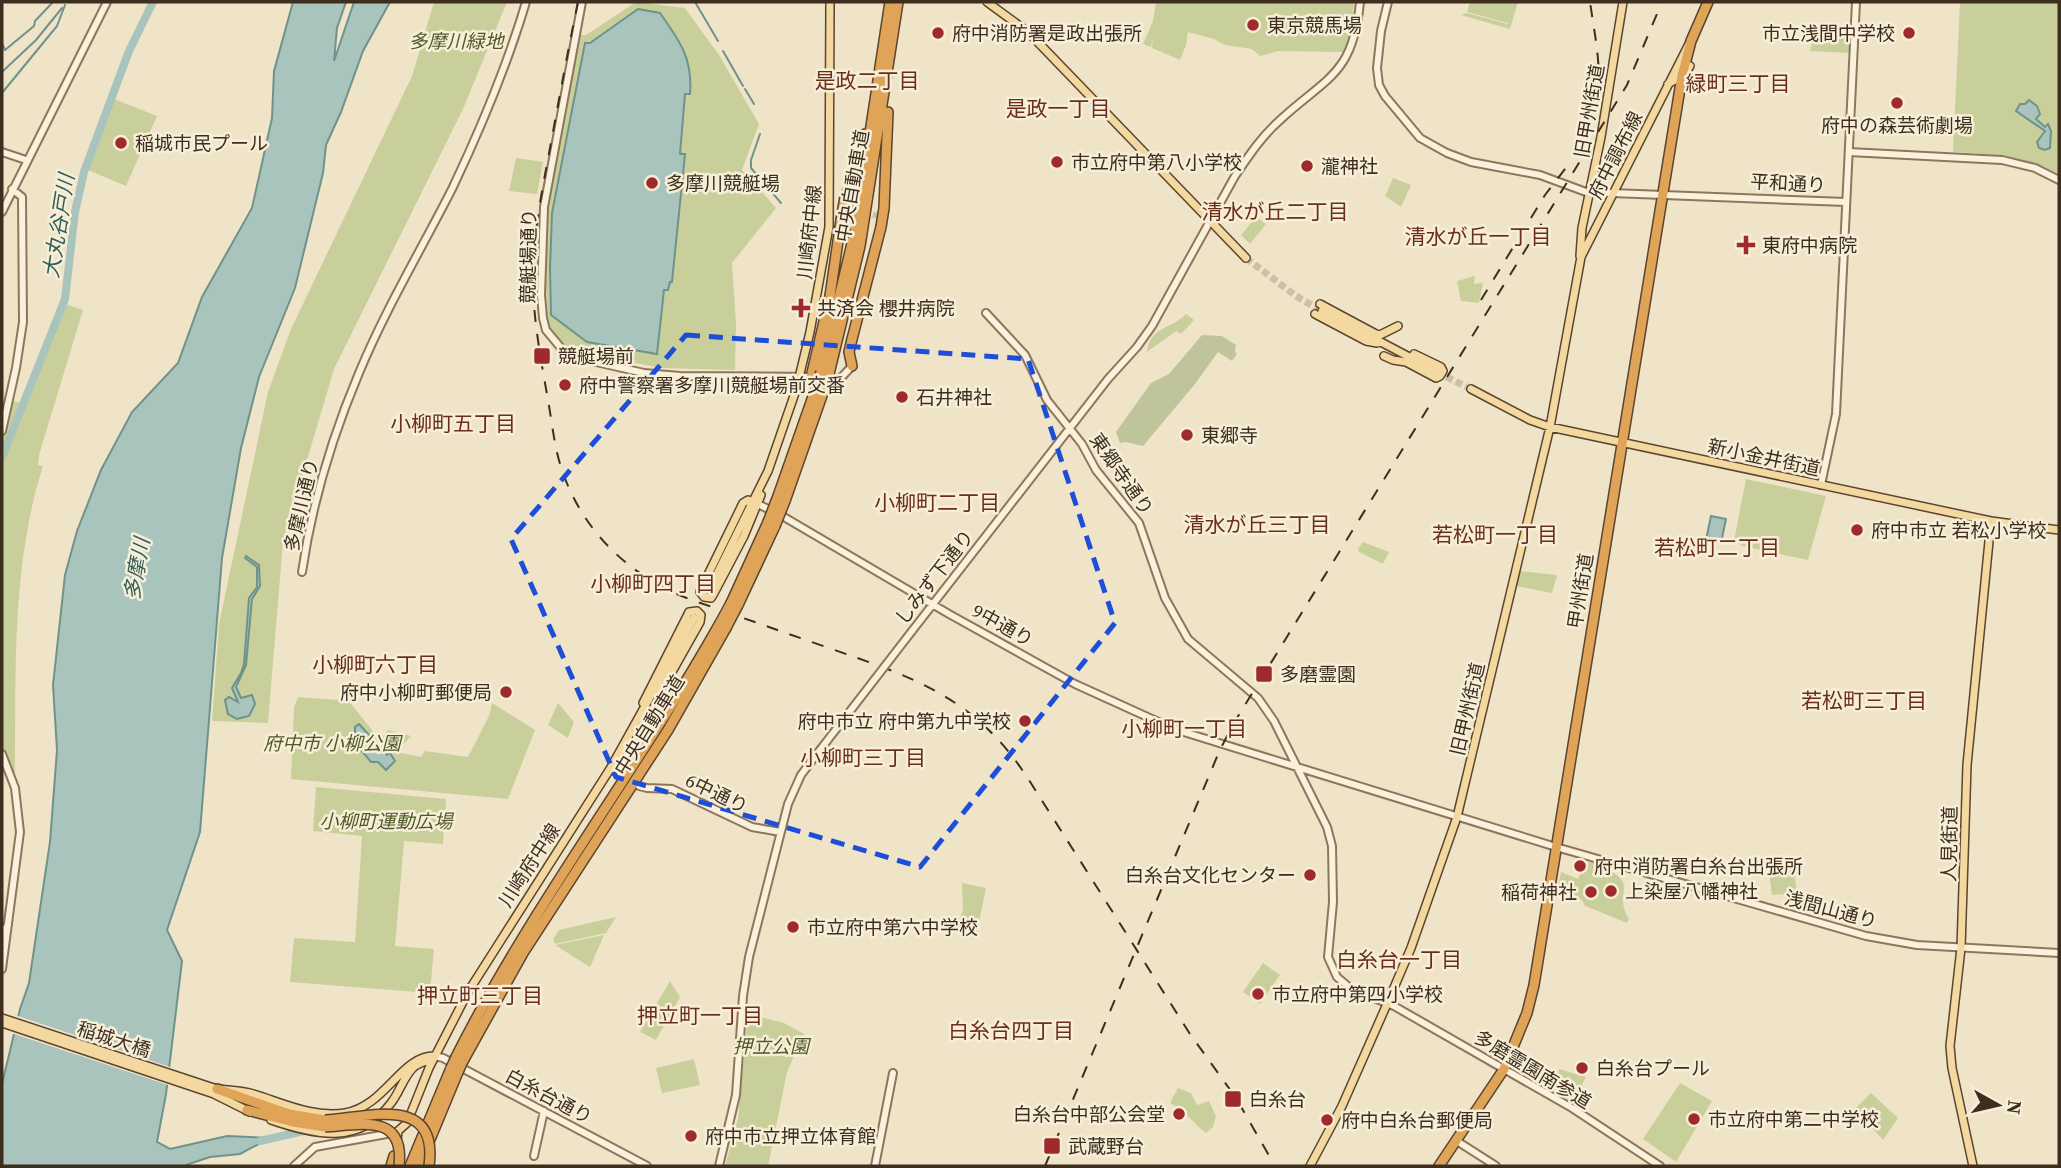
<svg xmlns="http://www.w3.org/2000/svg" width="2061" height="1168" font-family="'Source Serif 4','Noto Sans JP',serif">
	<style>
		.green { fill: #c9cf9b }
		.cemetery { fill: #bfc49a }
		.water { fill: #a9c4bc; stroke: #6f938a; stroke-width: 2 }
		.pier { fill: #f0e4c8 }
		.lines { fill: none; stroke-linecap: round; stroke-linejoin: round }
		.stream { stroke: #6f938a; stroke-width: 2 }
		.river { stroke: #a9c4bc; stroke-width: 8 }
		.minor-tunnel { stroke: #ccc0a6; stroke-width: 6; stroke-dasharray: 6 3; stroke-linecap: butt }
		.major-tunnel { stroke: #ccc0a6; stroke-width: 7; stroke-dasharray: 7 3.5; stroke-linecap: butt }
		.minor-casing { stroke: #8d765c; stroke-width: 10 }
		.major-casing { stroke: #5b4430; stroke-width: 10 }
		.highway-casing { stroke: #5b4430; stroke-width: 12 }
		.minor { stroke: #faf1dc; stroke-width: 6 }
		.major { stroke: #f3d9a0; stroke-width: 7 }
		.highway { stroke: #e0a458; stroke-width: 9 }
		.rail { stroke: #3d2e20; stroke-width: 2; stroke-dasharray: 12 12; stroke-linecap: butt }
		.minor-bridge-casing { stroke: #8d765c; stroke-width: 10; stroke-linecap: butt }
		.highway-bridge-casing { stroke: #5b4430; stroke-width: 12; stroke-linecap: butt }
		.minor-bridge { stroke: #faf1dc; stroke-width: 6 }
		.highway-bridge { stroke: #e0a458; stroke-width: 9 }
		.marked { fill: none; stroke: #1d4ed8; stroke-width: 5; stroke-dasharray: 14 9; stroke-linejoin: round }
		.poi-dot { fill: #9e2a2b; stroke: #f7eed8; stroke-width: 2.5 }
		.labels { text-anchor: middle; stroke-width: 5; stroke-linejoin: round; paint-order: stroke }
		.poi-label { font-size: 19px; fill: #3d2e20; stroke: #f7eed8; text-anchor: start }
		.park-label { font-size: 19px; font-style: italic; fill: #4d5a26; stroke: #f7eed8 }
		.street-label { font-size: 19px; fill: #3d2e20; stroke: #f7eed8 }
		.neighbourhood-label { font-size: 21px; fill: #6b2e1e; stroke: #f7eed8 }
		.water-label { font-size: 21px; font-style: italic; fill: #2f5d5a; stroke: #f7eed8 }
	</style>
	<rect width="100%" height="100%" fill="#f0e4c8"/>
	<path class="green" d="M434,2H507L463,109L334,369L283,541L268,723L212,721L219,624L268,392L291,329L412,76Z
		M636,2L685,8L719,55L759,124L742,170L776,208L732,263L736,324L735,370L661,368L569,350L561,343L547,322L545,242L549,195L580,35H586Z
		M1156,2H1354L1351,33L1343,52L1278,51L1260,56L1252,49L1225,45L1214,39L1188,32L1186,45L1180,60L1152,48L1153,36L1151,47L1143,44L1153,21Z
		M1470,2H1518L1510,29L1461,15L1467,13L1508,24L1513,4L1508,23L1467,12Z
		M1960,2H2059V174C2024,156 1991,154 1953,152Z
		M1816,28L1844,29V32L1851,33L1850,53L1810,51Z
		M114,99L157,116L126,186L88,170Z
		M516,158L543,162L537,194L509,191Z
		M1393,178L1411,185L1401,207L1385,196Z
		M1256,217L1266,224L1250,244L1241,235Z
		M1475,276L1474,284L1483,283L1479,303L1461,301L1457,281Z
		M65,304L83,310L39,455L38,465L43,466C11,566 16,676 15,779L2,749V435L13,401L24,404Z
		M1186,314L1194,320L1181,334L1176,331L1147,352C1151,325 1171,330 1186,314Z
		M1746,479L1826,496L1808,560L1742,546L1734,541Z
		M1363,542L1389,552L1383,564L1359,552L1358,549Z
		M1520,571L1557,575L1552,593L1516,586Z
		M348,692L352,705L380,740L388,730L411,736L396,752L421,757L425,751L468,757L489,716L492,703L535,730L508,799L291,779L294,707L298,697L337,700L344,693Z
		M558,703L574,722L568,738L548,725Z
		M316,787L446,799L443,844L404,841L395,946L434,949L430,993L290,982L294,938L355,942L362,836L313,831Z
		M1592,862C1647,885 1610,888 1629,919L1627,923C1613,917 1600,912 1585,906L1582,900L1558,888L1561,872L1578,879L1585,864Z
		M1794,870L1797,893L1772,895L1769,873Z
		M962,883L986,888L976,937L954,932L963,910Z
		M616,917L606,933L555,944L553,939L559,930Z
		M604,935L590,967L555,945Z
		M1263,963L1280,975L1260,1004L1243,992Z
		M670,981L680,997L656,1040L640,1032Z
		M748,1014L784,1023L804,1034L787,1072L768,1166H725L738,1119Z
		M694,1059L700,1085L662,1093L656,1068Z
		M1559,1069L1586,1077L1573,1102L1554,1092Z
		M1680,1083L1712,1101L1676,1162L1643,1139Z
		M1178,1088L1191,1093L1197,1105L1209,1101L1216,1116L1213,1127L1206,1133C1191,1121 1188,1113 1170,1103Z
		M1871,1093L1898,1118L1883,1140L1855,1109Z"/>
	<path class="cemetery" d="M1202,335L1222,336L1236,345L1235,352L1237,354L1232,361L1218,352L1195,384L1143,446L1125,442L1120,443L1116,432L1151,383L1169,374Z"/>
	<path class="water" d="M293,2H346L337,28L334,61L354,2H390L363,51L341,112L326,145L323,173L295,288L259,377L241,448L222,558L200,832L167,930L182,961L166,1094L157,1142L170,1149L227,1136L270,1138L240,1154L210,1157L183,1166H2V1084L20,1009L29,983L50,842L57,750L53,685L65,575L77,531L101,470L132,412L178,363L202,297L252,208L272,118L274,71Z
		M638,9L660,13C679,40 693,58 690,94H685L680,154H685L672,282H670L668,290H664L657,354L587,342L551,315L550,268L552,213L585,43H590Z
		M2029,100L2037,106L2040,114L2036,119L2045,127L2048,124L2051,131L2050,148L2045,150L2039,148L2037,142L2045,131L2016,111L2020,104H2025Z
		M1711,516L1726,519L1721,543L1706,540Z
		M246,556L259,565L260,586L252,599L246,665L236,687L241,698L252,695L255,704L249,716L237,719L228,714L225,700L229,697L238,702L232,688L241,673L244,664L249,598L257,587V567L245,558Z
		M359,724L387,755L390,753L395,761L386,770L378,762H371L355,743V727Z"/>
	<path class="pier" d="M15,1015L173,1068L171,1086L11,1033Z"/>
	<g class="lines">
		<path class="stream" d="M695,2L718,41
			M2,43L5,50L34,26L35,21L53,2
			M723,51L743,86
			M2,72L36,40L62,8
			M745,89L754,104
			M2,93L57,26L65,5
			M760,134L751,160V168L781,203"/>
		<path class="river" d="M2,457L65,299L75,212L84,172L129,51L153,2
			M260,1141L308,1130"/>
		<path class="minor-tunnel" d="M847,207L878,216"/>
		<path class="major-tunnel" d="M1246,258L1296,296L1322,311
			M1437,372L1471,389"/>
		<defs>
			<path id="minor" d="M582,2L544,207L541,295L543,318L546,330L561,348L574,357L644,373L680,376L815,377
				M1388,2L1381,31L1377,68L1379,85L1385,96L1420,138L1447,153L1471,162L1540,175L1586,192L1846,202
				M2,152L26,160
				M1849,152L2002,160L2035,168L2059,180
				M2,212L107,2
				M986,313L1025,355L1047,400L1082,444L1096,470L1139,523L1165,598L1188,639L1258,698L1274,721L1327,827L1332,846L1333,902L1328,957L1337,977L1350,988L1394,1006L1572,1108L1660,1166
				M825,379L839,380L852,366
				M2,431L16,368L23,322L22,197L12,189
				M1821,485L1836,414L1856,2
				M754,502L766,508
				M784,517L949,614L1075,684L1174,729L1556,847L1866,936L1917,945L2059,953
				M302,572C312,503 332,437 359,373C385,310 421,250 452,189C481,128 507,66 526,2
				M912,631L1108,379L1137,347L1152,326L1235,176C1248,157 1261,137 1279,121C1326,77 1353,76 1360,2
				M2,754L15,788L20,832L2,969
				M610,769L623,776
				M639,786L647,788L672,789L752,827L780,832
				M2,933L8,925
				M435,1056L443,1058L647,1166
				M1458,1139L1460,1143L1496,1166
				M534,1156L544,1111
				M294,1166L315,1147L392,1133
				M719,1166L736,1095L743,996L749,957L788,804L801,775L820,750
				M875,1166L893,1073"/>
			<path id="major" d="M987,2L1028,32L1246,258
				M1668,84L1685,74L1690,66
				M1580,256L1582,228L1601,137L1623,2
				M1320,304L1376,334L1380,335L1398,326
				M1322,311L1436,371
				M1315,314L1366,341L1377,343
				M1384,356L1393,360L1406,362L1436,378L1440,376L1443,371L1441,367L1414,354
				M1471,389L1530,420L1550,427L1991,521L2059,530
				M752,502L748,500L743,503L701,589L700,592L704,597L711,598L713,595L744,536L761,495
				M709,590L768,471L796,390L810,332L829,227L830,2
				M643,703L689,612L697,611L701,615L700,622L664,686L656,694
				M2,1018L217,1089C228,1090 239,1090 250,1093C281,1102 311,1118 345,1113C386,1106 401,1055 435,1056
				M2,1023L214,1094L250,1112
				M271,1120C315,1135 359,1146 391,1103C400,1092 404,1075 415,1066C421,1062 428,1061 434,1056
				M397,1141L398,1131L407,1123L429,1068L468,992L610,769L694,618
				M1310,1166L1342,1106L1387,1004L1411,948L1457,817L1550,427L1581,257L1689,44
				M1973,1166L1952,1068L1950,1046L1961,948L1967,765L1991,521"/>
			<path id="highway" d="M845,197L859,164L865,134
				M884,208L888,112
				M852,366L849,352L851,343L881,227
				M821,372L855,231L890,2
				M829,374L860,246L898,2
				M811,377L830,296L841,220
				M778,496L817,385
				M785,501L825,387
				M731,603L768,522
				M738,605L775,526
				M456,1057C532,906 636,772 719,625
				M463,1061L523,953L668,730L726,628
				M217,1089L289,1114L325,1120
				M247,1110L293,1122L325,1127
				M391,1166L394,1156
				M410,1166L451,1068
				M419,1166L458,1072
				M1439,1166L1504,1069L1527,1013L1534,985L1682,76L1691,41L1708,2"/>
		</defs>
		<use href="#minor" class="minor-casing"/>
		<use href="#major" class="major-casing"/>
		<use href="#highway" class="highway-casing"/>
		<use href="#minor" class="minor"/>
		<use href="#major" class="major"/>
		<use href="#highway" class="highway"/>
		<path class="rail" d="M578,2C568,50 559,99 550,148C542,191 533,234 533,279C533,319 541,360 548,400C552,422 554,445 561,467C581,530 629,576 689,599C735,615 780,631 826,647C912,677 974,696 1027,777L1190,1034L1236,1098L1275,1166
			M1587,135C1607,87 1597,51 1590,2
			M1481,300L1545,195L1568,165
			M1045,1166L1219,752L1232,726L1627,85L1662,2"/>
		<defs>
			<path id="minor-bridge" d="M820,750L912,631"/>
			<path id="highway-bridge" d="M841,220L845,197
				M881,227L884,208
				M817,385L821,372
				M825,387L829,374
				M768,522L778,496
				M775,526L785,501
				M719,625L731,603
				M726,628L738,605
				M451,1068L456,1057
				M458,1072L463,1061
				M325,1120C366,1118 439,1093 429,1166
				M325,1127C359,1125 405,1112 399,1166"/>
		</defs>
		<use href="#minor-bridge" class="minor-bridge-casing"/>
		<use href="#highway-bridge" class="highway-bridge-casing"/>
		<use href="#minor-bridge" class="minor-bridge"/>
		<use href="#highway-bridge" class="highway-bridge"/>
	</g>
	<path class="marked" d="M686,335L1028,359L1115,623L920,867L616,777L511,539Z"/>
	<g class="poi-dot">
		<circle cx="1253" cy="25" r="7"/>
		<circle cx="938" cy="33" r="7"/>
		<circle cx="1909" cy="33" r="7"/>
		<circle cx="1897" cy="103" r="7"/>
		<circle cx="121" cy="143" r="7"/>
		<circle cx="1057" cy="162" r="7"/>
		<circle cx="1307" cy="166" r="7"/>
		<circle cx="652" cy="183" r="7"/>
		<path d="M1742.5 234.5h7v7h7v7h-7v7h-7v-7h-7v-7h7z"/>
		<path d="M797.5 297.5h7v7h7v7h-7v7h-7v-7h-7v-7h7z"/>
		<rect x="533" y="347" width="18" height="18" rx="3.5"/>
		<circle cx="565" cy="385" r="7"/>
		<circle cx="902" cy="397" r="7"/>
		<circle cx="1187" cy="435" r="7"/>
		<circle cx="1857" cy="530" r="7"/>
		<rect x="1255" y="665" width="18" height="18" rx="3.5"/>
		<circle cx="506" cy="692" r="7"/>
		<circle cx="1025" cy="721" r="7"/>
		<circle cx="1580" cy="866" r="7"/>
		<circle cx="1310" cy="875" r="7"/>
		<circle cx="1611" cy="891" r="7"/>
		<circle cx="1591" cy="892" r="7"/>
		<circle cx="793" cy="927" r="7"/>
		<circle cx="1258" cy="994" r="7"/>
		<circle cx="1582" cy="1068" r="7"/>
		<rect x="1224" y="1090" width="18" height="18" rx="3.5"/>
		<circle cx="1179" cy="1114" r="7"/>
		<circle cx="1694" cy="1119" r="7"/>
		<circle cx="1327" cy="1120" r="7"/>
		<circle cx="691" cy="1136" r="7"/>
		<rect x="1043" y="1137" width="18" height="18" rx="3.5"/>
	</g>
	<g class="labels">
		<g class="poi-label">
			<text x="1267" y="32">東京競馬場</text>
			<text x="952" y="40">府中消防署是政出張所</text>
			<text x="1895" y="40" text-anchor="end">市立浅間中学校</text>
			<text x="1897" y="132" text-anchor="middle">府中の森芸術劇場</text>
			<text x="135" y="150">稲城市民プール</text>
			<text x="1071" y="169">市立府中第八小学校</text>
			<text x="1321" y="173">瀧神社</text>
			<text x="666" y="190">多摩川競艇場</text>
			<text x="1762" y="252">東府中病院</text>
			<text x="817" y="315">共済会 櫻井病院</text>
			<text x="558" y="363">競艇場前</text>
			<text x="579" y="392">府中警察署多摩川競艇場前交番</text>
			<text x="916" y="404">石井神社</text>
			<text x="1201" y="442">東郷寺</text>
			<text x="1871" y="537">府中市立 若松小学校</text>
			<text x="1280" y="681">多磨霊園</text>
			<text x="492" y="699" text-anchor="end">府中小柳町郵便局</text>
			<text x="1011" y="728" text-anchor="end">府中市立 府中第九中学校</text>
			<text x="1594" y="873">府中消防署白糸台出張所</text>
			<text x="1296" y="882" text-anchor="end">白糸台文化センター</text>
			<text x="1625" y="898">上染屋八幡神社</text>
			<text x="1577" y="899" text-anchor="end">稲荷神社</text>
			<text x="807" y="934">市立府中第六中学校</text>
			<text x="1272" y="1001">市立府中第四小学校</text>
			<text x="1596" y="1075">白糸台プール</text>
			<text x="1249" y="1106">白糸台</text>
			<text x="1165" y="1121" text-anchor="end">白糸台中部公会堂</text>
			<text x="1708" y="1126">市立府中第二中学校</text>
			<text x="1341" y="1127">府中白糸台郵便局</text>
			<text x="705" y="1143">府中市立押立体育館</text>
			<text x="1068" y="1153">武蔵野台</text>
		</g>
		<g class="park-label">
			<text x="456" y="48">多摩川緑地</text>
			<text x="332" y="750">府中市 小柳公園</text>
			<text x="386" y="828">小柳町運動広場</text>
			<text x="771" y="1053">押立公園</text>
		</g>
		<g class="street-label">
			<text transform="translate(1589 111) rotate(-80)" y="7">旧甲州街道</text>
			<text transform="translate(1615 155) rotate(-63)" y="7">府中調布線</text>
			<text transform="translate(1788 183) rotate(3)" y="7">平和通り</text>
			<text transform="translate(852 186) rotate(-80)" y="7">中央自動車道</text>
			<text transform="translate(809 232) rotate(-84)" y="7">川崎府中線</text>
			<text transform="translate(528 256) rotate(-89)" y="7">競艇場通り</text>
			<text transform="translate(1764 457) rotate(12)" y="7">新小金井街道</text>
			<text transform="translate(1122 474) rotate(55)" y="7">東郷寺通り</text>
			<text transform="translate(301 505) rotate(-77)" y="7">多摩川通り</text>
			<text transform="translate(934 577) rotate(-52)" y="7">しみず下通り</text>
			<text transform="translate(1580 591) rotate(-81)" y="7">甲州街道</text>
			<text transform="translate(1003 625) rotate(29)" y="7">9中通り</text>
			<text transform="translate(1467 709) rotate(-77)" y="7">旧甲州街道</text>
			<text transform="translate(649 725) rotate(-58)" y="7">中央自動車道</text>
			<text transform="translate(717 793) rotate(26)" y="7">6中通り</text>
			<text transform="translate(1949 844) rotate(-89)" y="7">人見街道</text>
			<text transform="translate(529 865) rotate(-57)" y="7">川崎府中線</text>
			<text transform="translate(1831 909) rotate(15)" y="7">浅間山通り</text>
			<text transform="translate(114 1039) rotate(18)" y="7">稲城大橋</text>
			<text transform="translate(1533 1069) rotate(31)" y="7">多磨霊園南参道</text>
			<text transform="translate(549 1096) rotate(28)" y="7">白糸台通り</text>
		</g>
		<g class="neighbourhood-label">
			<text x="867" y="88">是政二丁目</text>
			<text x="1738" y="91">緑町三丁目</text>
			<text x="1058" y="116">是政一丁目</text>
			<text x="1275" y="219">清水が丘二丁目</text>
			<text x="1478" y="244">清水が丘一丁目</text>
			<text x="453" y="431">小柳町五丁目</text>
			<text x="937" y="510">小柳町二丁目</text>
			<text x="1257" y="532">清水が丘三丁目</text>
			<text x="1495" y="542">若松町一丁目</text>
			<text x="1717" y="555">若松町二丁目</text>
			<text x="653" y="591">小柳町四丁目</text>
			<text x="375" y="672">小柳町六丁目</text>
			<text x="1864" y="708">若松町三丁目</text>
			<text x="1184" y="736">小柳町一丁目</text>
			<text x="863" y="765">小柳町三丁目</text>
			<text x="1399" y="967">白糸台一丁目</text>
			<text x="480" y="1003">押立町三丁目</text>
			<text x="700" y="1023">押立町一丁目</text>
			<text x="1011" y="1038">白糸台四丁目</text>
		</g>
		<g class="water-label">
			<text transform="translate(59 226) rotate(-81)" y="7">大丸谷戸川</text>
			<text transform="translate(137 569) rotate(-80)" y="7">多摩川</text>
		</g>
	</g>
	<rect width="2061" height="1168" fill="none" stroke="#3d2e20" stroke-width="7"/>
	<g transform="translate(1998 1105) rotate(98)" stroke="#f7eed8" stroke-width="5" paint-order="stroke">
	<path d="M0-5L12 26L0 18L-12 26Z" fill="#3d2e20"/>
	<text y="-10" font-size="19" font-weight="bold" text-anchor="middle" fill="#3d2e20">N</text>
	</g>
</svg>
